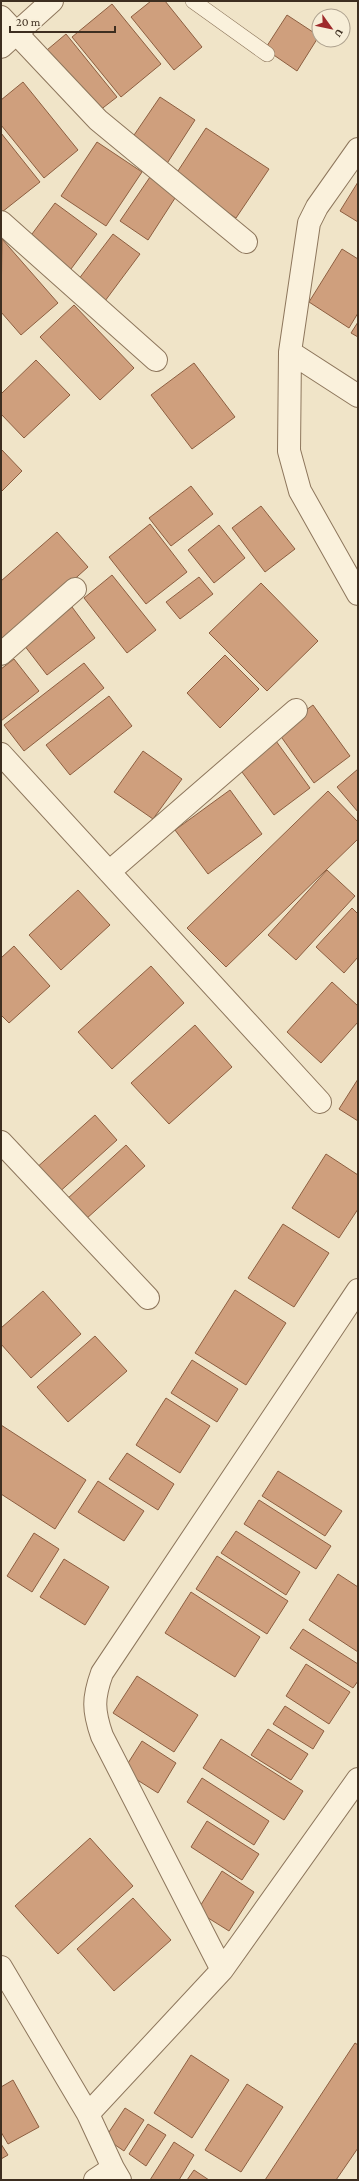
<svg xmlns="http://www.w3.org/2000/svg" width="359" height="2181" font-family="'Crimson Pro',serif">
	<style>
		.building { fill: #cf9f7d; stroke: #8d5f41 }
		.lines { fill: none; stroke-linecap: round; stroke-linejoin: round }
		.service-casing { stroke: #8d765c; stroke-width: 16 }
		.minor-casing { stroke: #8d765c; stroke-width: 24 }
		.service { stroke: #faf1dc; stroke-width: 15 }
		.minor { stroke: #faf1dc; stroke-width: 22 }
	</style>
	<rect width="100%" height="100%" fill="#f0e4c8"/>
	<path class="building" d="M151,1H165L202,47L174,70L131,17Z
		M112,4L161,64L121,97L72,37Z
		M287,15L319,36L297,71L265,49Z
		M66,34L117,97L95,114L41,55Z
		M23,82L78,150L44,178L1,125V100Z
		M160,97L195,120L166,165L130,141Z
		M206,128L269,169L236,218L174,177Z
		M1,133L40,182L2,212L1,211Z
		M97,142L142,172L106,226L61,196Z
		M150,177L177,195L148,240L120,221Z
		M358,182V222L340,211Z
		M55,203L97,234L71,269L29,238Z
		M113,234L140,254L105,301L78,280Z
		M2,239L58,303L21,335L1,312Z
		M342,249L358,259V313L349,328L309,302Z
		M74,305L134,368L100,400L40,337Z
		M358,322V337L351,333Z
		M36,360L70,395L24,438L1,414V394Z
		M194,363L235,417L192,449L151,395Z
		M1,449L22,471L1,492Z
		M191,486L213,514L171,546L149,518Z
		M261,506L295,549L265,572L232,528Z
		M150,524L187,572L146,604L109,557Z
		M219,525L245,558L214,583L188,550Z
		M57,532L88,567L1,645V581Z
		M112,575L156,630L127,653L84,598Z
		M199,577L213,594L180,619L166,602Z
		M261,583L318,641L267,691L209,633Z
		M72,607L95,638L47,675L24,645Z
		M225,655L259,689L220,728L187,693Z
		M14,659L39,691L1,721V669Z
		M84,663L104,688L24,751L4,725Z
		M109,696L132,726L70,775L46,745Z
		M313,705L350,756L314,783L277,731Z
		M276,741L310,788L274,815L239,768Z
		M143,751L182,779L153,819L114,792Z
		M358,769V812L337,787Z
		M230,790L262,834L208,874L175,830Z
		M328,791L358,822V839L226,967L187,928Z
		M327,870L355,896L296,960L268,935Z
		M78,890L110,925L61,970L29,935Z
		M352,908L358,914V957L344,973L316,947Z
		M14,946L50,986L9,1023L1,1015V958Z
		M151,966L184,1003L112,1069L78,1032Z
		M332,982L358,1006V1022L321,1063L287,1032Z
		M195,1025L232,1067L169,1124L131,1083Z
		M358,1079V1121L339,1109Z
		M95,1115L117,1140L56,1195L34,1170Z
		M126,1145L145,1166L86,1219L67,1199Z
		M326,1154L358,1175V1209L339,1238L292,1208Z
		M283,1224L329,1253L294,1307L248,1278Z
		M235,1290L286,1323L246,1385L195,1353Z
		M43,1291L81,1334L31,1378L1,1344V1328Z
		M95,1336L127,1371L68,1422L37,1387Z
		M192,1360L238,1389L217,1422L171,1393Z
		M166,1398L210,1426L180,1473L136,1445Z
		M1,1425L86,1480L55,1529L1,1494Z
		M127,1453L174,1484L158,1510L109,1479Z
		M278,1471L342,1511L325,1536L262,1496Z
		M98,1481L144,1511L124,1541L78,1512Z
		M259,1500L331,1546L316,1569L244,1524Z
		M236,1531L300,1572L286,1595L221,1553Z
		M34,1533L59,1549L32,1592L7,1576Z
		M217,1556L288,1601L267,1634L196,1589Z
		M64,1559L109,1587L85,1625L40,1597Z
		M338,1574L358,1587V1652L309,1620Z
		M191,1592L260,1637L235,1677L165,1633Z
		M303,1629L358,1664V1681L353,1688L290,1648Z
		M306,1664L350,1692L329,1724L286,1696Z
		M137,1676L198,1715L174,1752L113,1713Z
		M285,1706L324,1731L313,1749L273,1724Z
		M268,1729L308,1754L291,1780L251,1755Z
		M221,1739L303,1791L284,1820L203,1768Z
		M142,1741L176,1763L158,1793L123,1771Z
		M202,1778L269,1821L254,1845L187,1802Z
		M207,1821L259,1854L242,1880L191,1847Z
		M90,1838L133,1886L58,1954L15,1906Z
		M222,1871L254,1892L229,1931L197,1911Z
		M133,1898L171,1940L114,1991L77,1949Z
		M355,2043L358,2045V2148L336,2180H265Z
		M191,2055L229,2080L192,2138L154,2113Z
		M13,2080L39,2127L8,2144L1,2132V2087Z
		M247,2084L283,2107L241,2172L205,2150Z
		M125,2108L144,2120L124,2151L105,2138Z
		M148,2124L166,2135L146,2166L129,2154Z
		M174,2142L194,2155L179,2180H150Z
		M1,2144L8,2155L1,2159Z
		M194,2170L209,2180H187Z"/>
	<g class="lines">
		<defs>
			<path id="service" d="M193,1L267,54"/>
			<path id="minor" d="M1,17L98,120L246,242
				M1,47L52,1
				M358,149L317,207L309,223L290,352L289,451L300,491L358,594
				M1,222L156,360
				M290,352L358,396
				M1,654L75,589
				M1,754L320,1102
				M109,872L296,710
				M1,1142L148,1298
				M1,1967L88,2114L113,2168L120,2180
				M222,1970L102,1736C93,1710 93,1698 102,1673L358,1290
				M88,2114L222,1970L358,1779
				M95,2180L113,2168"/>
		</defs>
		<use href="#service" class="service-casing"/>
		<use href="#minor" class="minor-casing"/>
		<use href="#service" class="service"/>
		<use href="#minor" class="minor"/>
	</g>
	<rect width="359" height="2181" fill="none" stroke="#3d2e20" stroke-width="4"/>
	<g transform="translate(331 28) rotate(123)"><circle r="19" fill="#f7eed8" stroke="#ada18e"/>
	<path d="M0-3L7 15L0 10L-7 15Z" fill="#9e2a2b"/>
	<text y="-6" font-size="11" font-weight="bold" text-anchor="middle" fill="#3d2e20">U</text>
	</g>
	<path d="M10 26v6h105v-6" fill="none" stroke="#3d2e20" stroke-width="2"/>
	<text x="16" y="26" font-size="12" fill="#3d2e20" stroke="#f7eed8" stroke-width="3" paint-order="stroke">20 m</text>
</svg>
